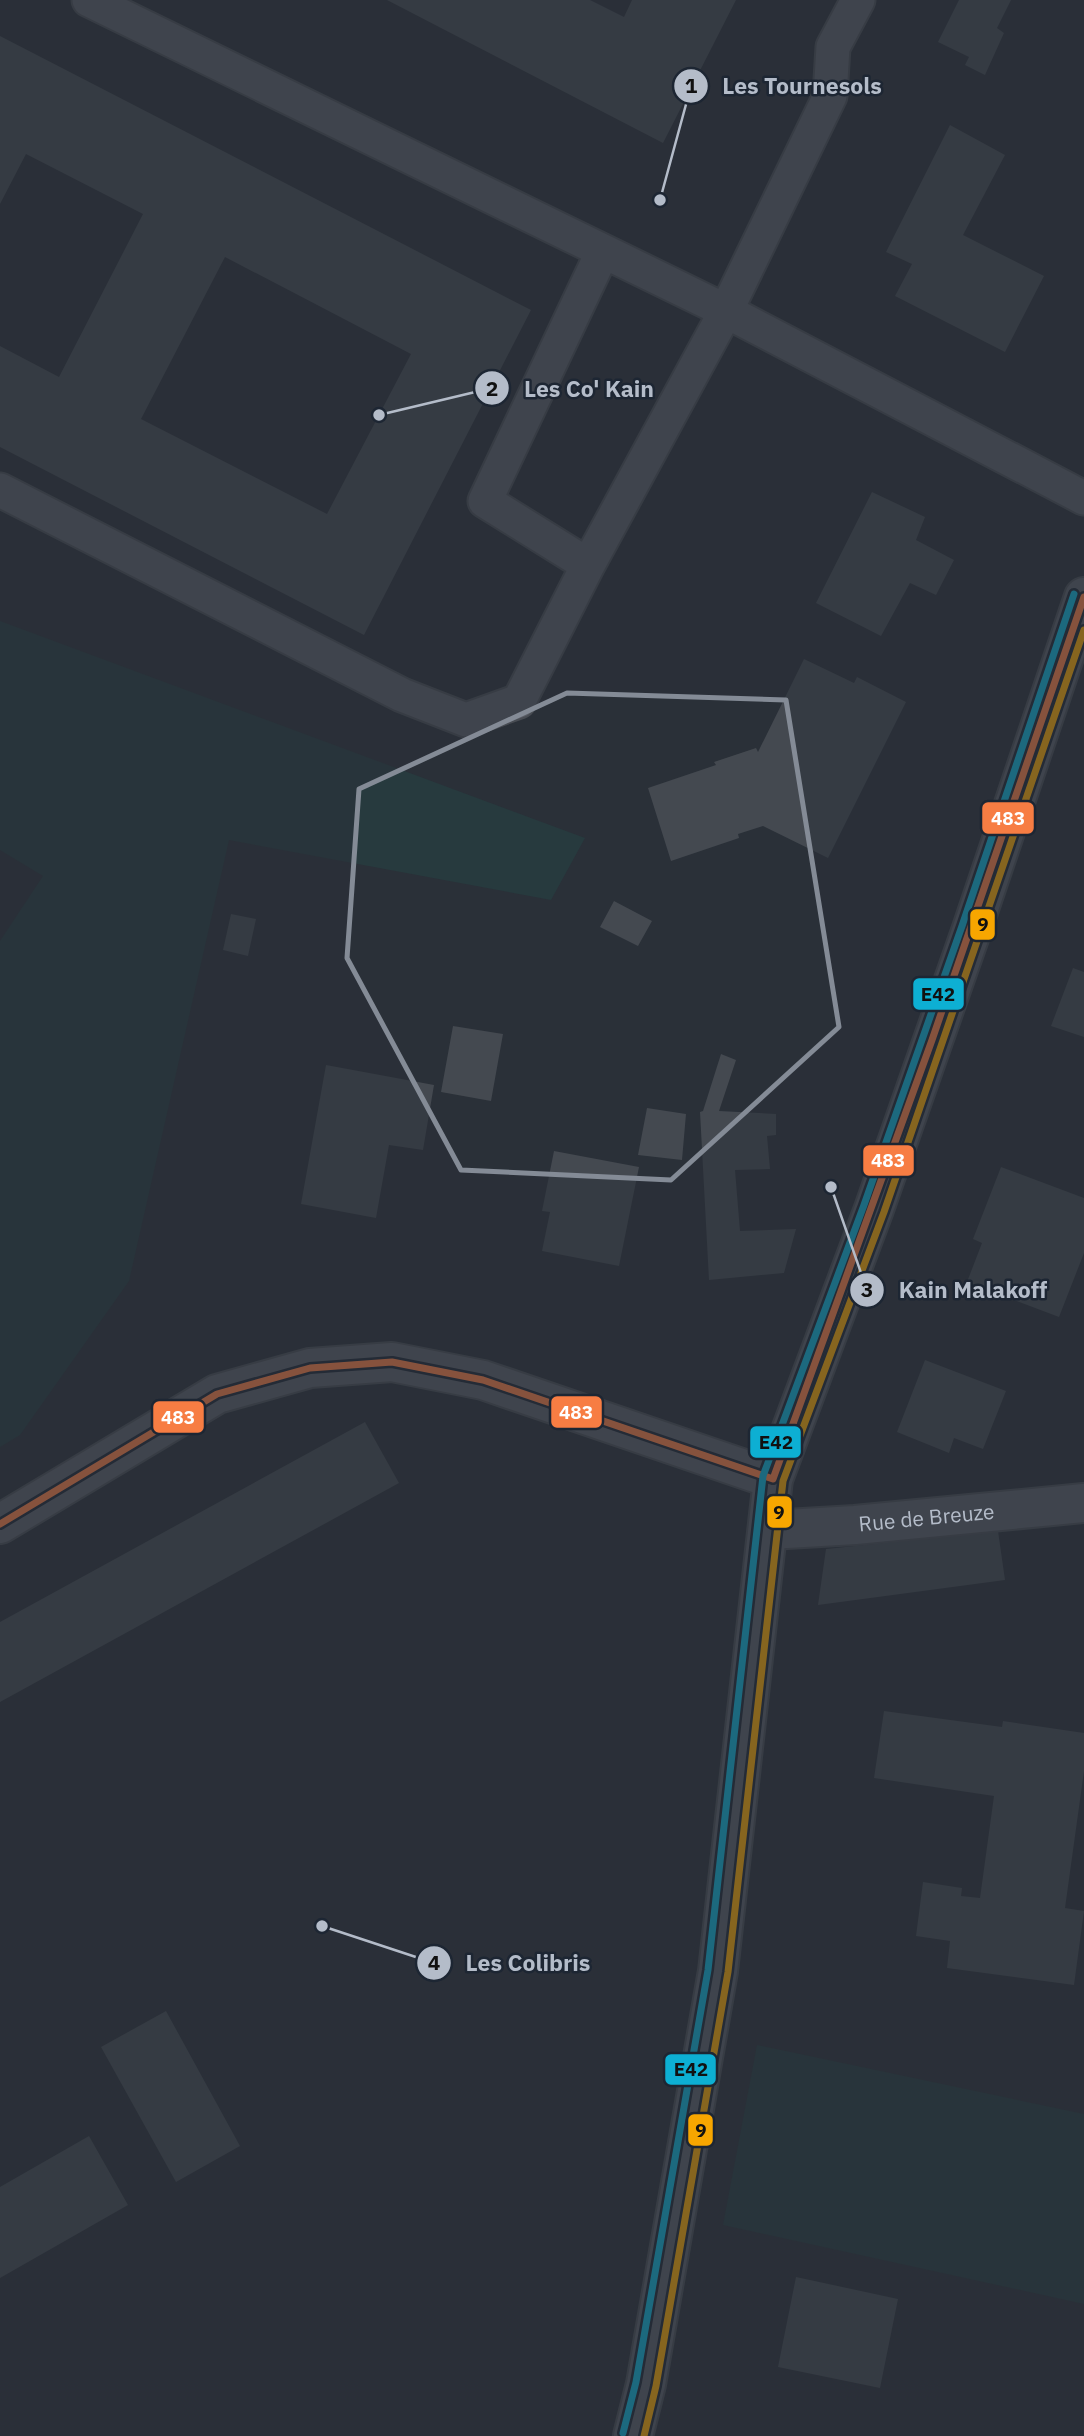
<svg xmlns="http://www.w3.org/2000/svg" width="1084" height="2436" font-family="'IBM Plex Sans',sans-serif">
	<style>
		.green { fill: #273a3e }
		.building { fill: #444950; fill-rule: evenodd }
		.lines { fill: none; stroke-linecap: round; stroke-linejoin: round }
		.service-casing { stroke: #484c53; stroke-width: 37 }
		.minor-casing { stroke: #484c53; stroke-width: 42 }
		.tertiary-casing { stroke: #484c53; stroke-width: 42 }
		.service { stroke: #5a5e66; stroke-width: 33 }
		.minor { stroke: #5a5e66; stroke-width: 38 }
		.tertiary { stroke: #5a5e66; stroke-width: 38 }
		.bus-1-casing { stroke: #1d2633; stroke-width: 12 }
		.bus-2-casing { stroke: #1d2633; stroke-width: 12 }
		.bus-3-casing { stroke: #1d2633; stroke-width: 12 }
		.bus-1 { stroke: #f77d43; stroke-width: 7 }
		.bus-2 { stroke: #f7a600; stroke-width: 7 }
		.bus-3 { stroke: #0dafd3; stroke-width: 7 }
		.marked { fill: none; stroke: #848b96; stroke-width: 5; stroke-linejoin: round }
		.labels { text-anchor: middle; stroke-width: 5; stroke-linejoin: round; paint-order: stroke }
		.street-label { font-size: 21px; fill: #b4bcc9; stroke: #1d2633 }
		.leader { fill: none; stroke: #b4bcc9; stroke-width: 2.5 }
		.callout-dot { fill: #b4bcc9; stroke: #1d2633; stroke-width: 2.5 }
		.mark-label { font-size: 21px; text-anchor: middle; font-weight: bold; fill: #111 }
		.callout-label { font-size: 23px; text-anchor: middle; font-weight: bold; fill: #b4bcc9; stroke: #1d2633; stroke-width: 5; stroke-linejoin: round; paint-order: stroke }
		.line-badge { stroke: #1d2633; stroke-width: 2.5 }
		.badge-label { font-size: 19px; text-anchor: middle; font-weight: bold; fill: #fff }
		.pale-badge-label { font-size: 19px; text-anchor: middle; font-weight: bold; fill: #111 }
	</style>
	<rect width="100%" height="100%" fill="#2a3038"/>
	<path class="green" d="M0,621L585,838L551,900L229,840L129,1281L20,1435L0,1447V941L43,876L0,850Z
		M757,2045L1084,2114V2304L723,2225Z"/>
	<path class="building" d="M387,0H590L624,17L632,0H736L663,143Z
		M959,0H1011L997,28L1004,33L985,75L965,65L969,57L938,42Z
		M0,36L531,310L364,635L0,447V346L59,377L143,214L26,154L0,204ZM225,257L411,354L327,514L141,419Z
		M950,125L1005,155L963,235L1044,276L1005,352L895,296L912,264L886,252Z
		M872,492L925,517L916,540L954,560L936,595L910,583L881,636L816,603Z
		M804,659L854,683L857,677L906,702L828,858L763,826L738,834L739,838L671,861L648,788L716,765L714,762L756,748L758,752Z
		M614,901L652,921L638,946L600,927Z
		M231,914L256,919L248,956L223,950Z
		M1073,968L1084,972V1037L1051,1026Z
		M453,1026L503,1034L491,1101L441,1092Z
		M721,1054L736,1060L719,1111L776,1114V1135L767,1136L770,1169L735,1170L740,1231L796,1229L784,1273L709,1280L700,1112L703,1111Z
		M326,1065L434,1085L423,1150L389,1145L376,1218L301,1204Z
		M647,1108L686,1114L682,1160L638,1155Z
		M554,1151L639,1167L619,1266L542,1251L550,1212L542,1211Z
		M1001,1167L1084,1198V1253L1059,1317L967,1282L982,1243L973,1239Z
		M925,1360L1006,1391L983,1449L954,1438L949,1453L897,1432Z
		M365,1422L399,1483L0,1702V1622Z
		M998,1531L1005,1580L818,1605L826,1549Z
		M884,1711L1002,1727L1003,1721L1084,1733V1771L1065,1908L1084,1911L1074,1985L947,1968L950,1941L916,1936L923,1882L962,1888L961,1896L980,1898L994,1796L874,1778Z
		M166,2011L240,2146L176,2182L101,2047Z
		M89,2136L128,2205L0,2278V2187Z
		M796,2277L898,2299L880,2388L778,2367Z"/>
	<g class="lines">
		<defs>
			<path id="service" d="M89,0L726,311L1084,498
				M0,490L402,695L466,720L519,701L588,565L726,311L830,96L833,47L858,0
				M588,565L485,501L603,251"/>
			<g id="minor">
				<path d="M0,1524L217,1394L310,1368L392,1362L483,1380L773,1479"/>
				<path id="s1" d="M769,1530L855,1525L1084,1503"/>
			</g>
			<path id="tertiary" d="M633,2436L646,2384L718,1971L773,1479L874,1209L972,929L1084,597"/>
		</defs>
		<use href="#service" class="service-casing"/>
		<use href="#minor" class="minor-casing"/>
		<use href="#tertiary" class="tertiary-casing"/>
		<use href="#service" class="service"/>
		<use href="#minor" class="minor"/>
		<use href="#tertiary" class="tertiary"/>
		<defs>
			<path id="bus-1" d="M773,1479L932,1040L1084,597
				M0,1524L217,1394L310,1368L392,1362L483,1380L773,1479"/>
			<path id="bus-2" d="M644,2436L656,2386L728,1972L783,1481L884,1212L1084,630"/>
			<path id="bus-3" d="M623,2433L636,2382L708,1970L763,1476L864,1205L962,926L1074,594"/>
		</defs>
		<use href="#bus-1" class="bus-1-casing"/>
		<use href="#bus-2" class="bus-2-casing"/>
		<use href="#bus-3" class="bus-3-casing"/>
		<use href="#bus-1" class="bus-1"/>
		<use href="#bus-2" class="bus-2"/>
		<use href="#bus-3" class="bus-3"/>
	</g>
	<path d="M0 0H1084V2436H0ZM567,693L786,700L839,1027L671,1180L461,1170L347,958L359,789Z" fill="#2a3038" fill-opacity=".55" fill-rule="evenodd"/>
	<path class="marked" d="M567,693L786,700L839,1027L671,1180L461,1170L347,958L359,789Z"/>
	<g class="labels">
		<g class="street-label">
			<text dy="7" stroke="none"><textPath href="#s1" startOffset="158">Rue de Breuze</textPath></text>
		</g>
	</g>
	<path class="leader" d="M660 200L691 86M379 415L492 388M831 1187L867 1290M322 1926L434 1963"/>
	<g class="callout-dot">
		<circle cx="660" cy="200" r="7"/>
		<circle cx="379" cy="415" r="7"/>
		<circle cx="831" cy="1187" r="7"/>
		<circle cx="322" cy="1926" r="7"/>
		<circle cx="691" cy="86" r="18"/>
		<circle cx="492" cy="388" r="18"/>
		<circle cx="867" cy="1290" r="18"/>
		<circle cx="434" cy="1963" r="18"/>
	</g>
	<g class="mark-label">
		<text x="691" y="93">1</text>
		<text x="492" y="396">2</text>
		<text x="867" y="1297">3</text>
		<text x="434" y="1970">4</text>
	</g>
	<g class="callout-label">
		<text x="802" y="94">Les Tournesols</text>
		<text x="589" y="397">Les Co' Kain</text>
		<text x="973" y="1298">Kain Malakoff</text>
		<text x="528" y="1971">Les Colibris</text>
	</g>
	<g class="line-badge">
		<rect x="981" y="801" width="54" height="34" rx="7" fill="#f77d43"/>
		<rect x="969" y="908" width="27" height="33" rx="7" fill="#f7a600"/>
		<rect x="912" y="977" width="53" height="34" rx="7" fill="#0dafd3"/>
		<rect x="862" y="1144" width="53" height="33" rx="7" fill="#f77d43"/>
		<rect x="550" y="1395" width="53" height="34" rx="7" fill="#f77d43"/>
		<rect x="152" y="1400" width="53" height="34" rx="7" fill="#f77d43"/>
		<rect x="749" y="1425" width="53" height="34" rx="7" fill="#0dafd3"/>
		<rect x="766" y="1495" width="27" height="34" rx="7" fill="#f7a600"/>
		<rect x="664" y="2053" width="53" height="33" rx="7" fill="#0dafd3"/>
		<rect x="687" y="2113" width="27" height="34" rx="7" fill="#f7a600"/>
	</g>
	<g class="badge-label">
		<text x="1008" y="825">483</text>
		<text x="888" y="1167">483</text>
		<text x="576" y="1419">483</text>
		<text x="178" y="1424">483</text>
	</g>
	<g class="pale-badge-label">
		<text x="983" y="931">9</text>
		<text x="938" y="1001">E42</text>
		<text x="776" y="1449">E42</text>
		<text x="779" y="1519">9</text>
		<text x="691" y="2076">E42</text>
		<text x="701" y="2137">9</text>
	</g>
</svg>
